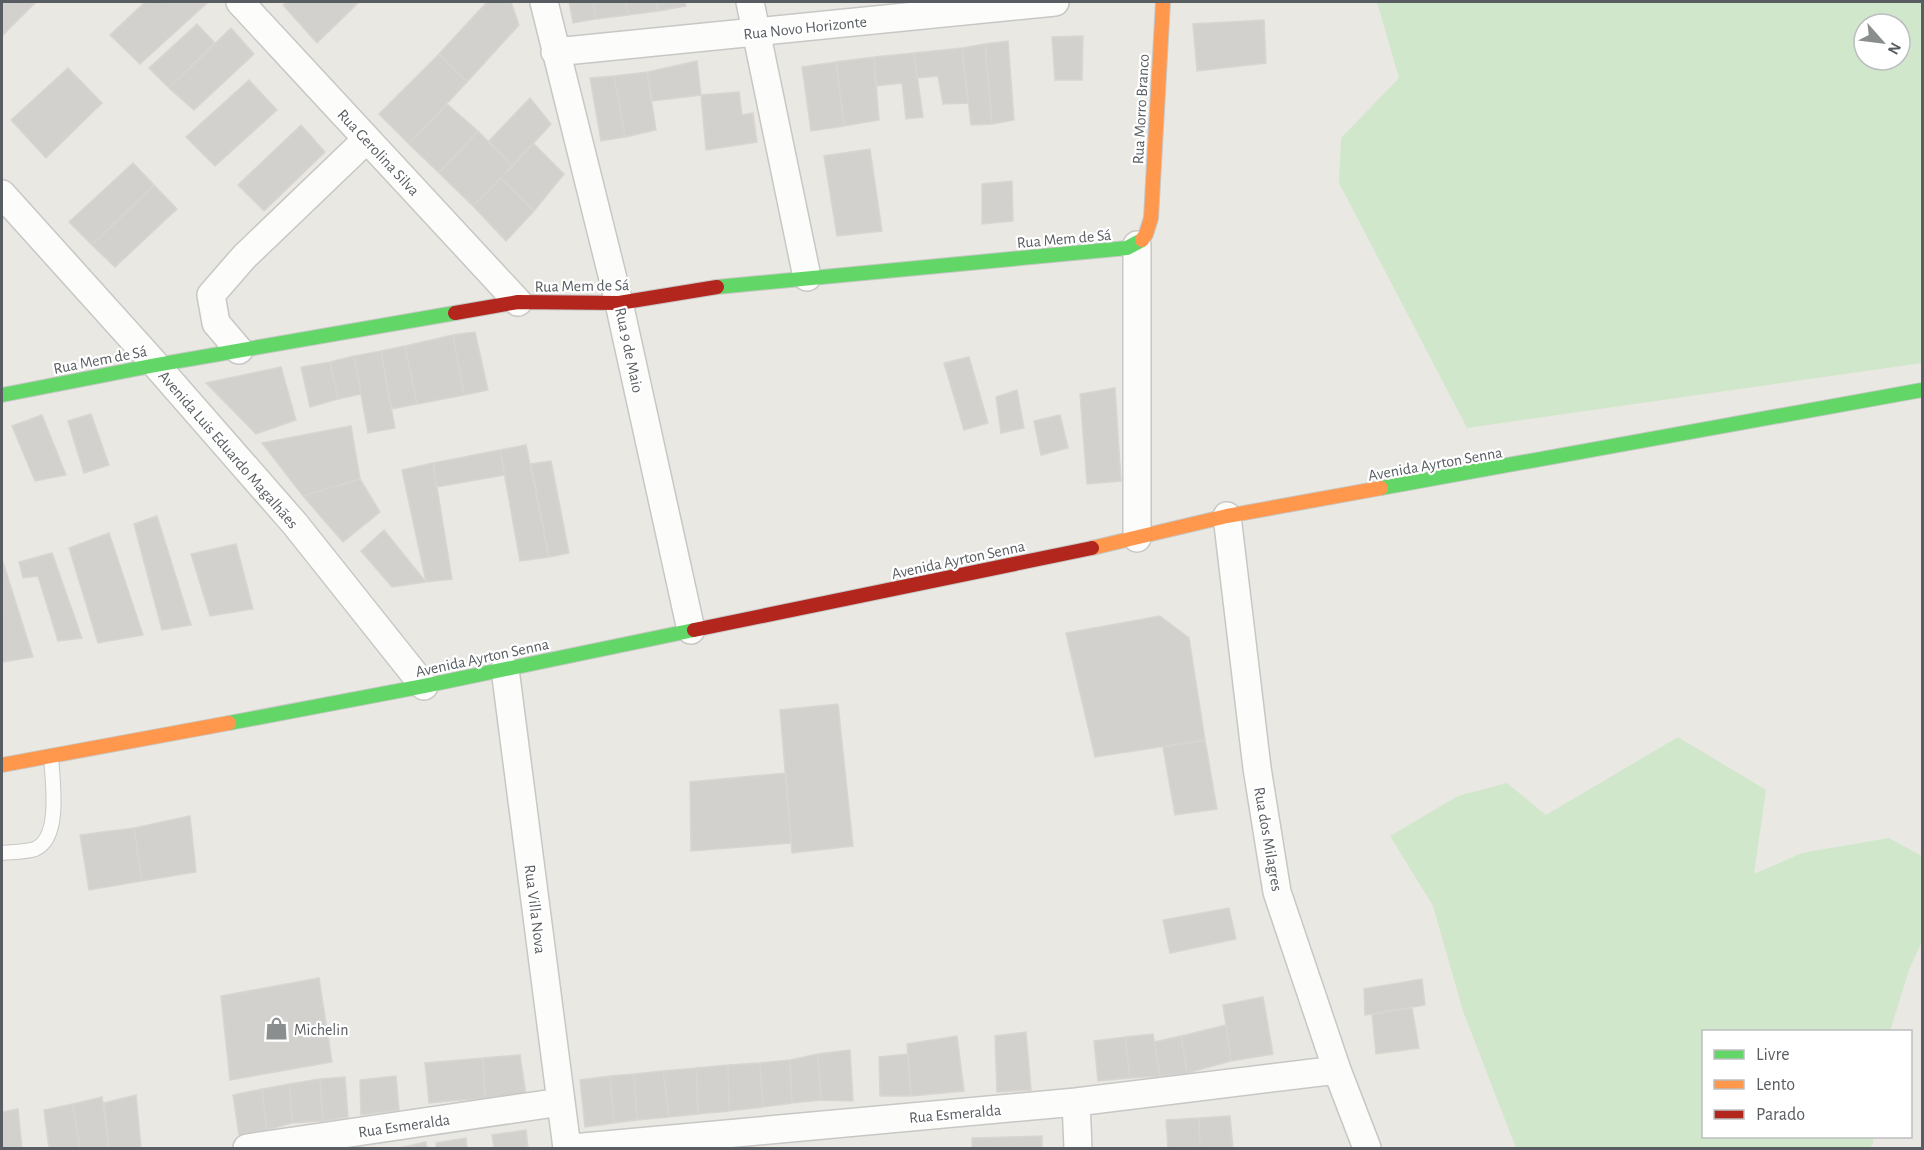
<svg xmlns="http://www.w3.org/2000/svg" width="1924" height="1150" font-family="'Alegreya Sans',sans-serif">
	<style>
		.green { fill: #d0e7cc; fill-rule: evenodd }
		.building { fill: #d2d1cd; stroke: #d9d6d1; stroke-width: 1.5 }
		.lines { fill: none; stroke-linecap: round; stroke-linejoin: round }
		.lane-casing { stroke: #c7c7c6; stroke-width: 16 }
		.street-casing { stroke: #c7c7c6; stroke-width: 30 }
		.fast-casing { stroke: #c6c7c6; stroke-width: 16 }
		.slow-casing { stroke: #c6c7c6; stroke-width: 16 }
		.jam-casing { stroke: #c6c7c6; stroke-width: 16 }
		.lane { stroke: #fcfcfb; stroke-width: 14 }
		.street { stroke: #fcfcfb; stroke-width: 27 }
		.fast { stroke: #63d668; stroke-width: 14 }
		.slow { stroke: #ff974d; stroke-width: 14 }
		.jam { stroke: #b3261e; stroke-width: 14 }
		.labels { text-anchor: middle; stroke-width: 4.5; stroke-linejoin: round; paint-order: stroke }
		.street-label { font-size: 16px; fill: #585d61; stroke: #fff }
		.poi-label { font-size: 16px; fill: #585d61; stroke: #fff; text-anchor: start }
	</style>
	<rect width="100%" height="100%" fill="#eae8e2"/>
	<path class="green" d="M1377,2H1922V363L1467,428L1339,183L1341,138L1399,78ZM1864,24H1900V60H1864Z
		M1678,737L1766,790L1754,874L1802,853L1889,838L1922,856V941L1909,970L1890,1031L1704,1032V1136L1873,1137V1143L1870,1148H1516L1463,1011L1433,906L1390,836L1458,796L1507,783L1546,815Z"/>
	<path class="building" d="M2,2H36L2,36Z
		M145,2L207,3L140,64L110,35Z
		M286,2H359L317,43L283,5Z
		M487,2H511L519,25L467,82L439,54Z
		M569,2H593L596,19L573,23Z
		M593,2H626L628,15L596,19Z
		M626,2H657L658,11L628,15Z
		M657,2H685L686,6L658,11Z
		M1264,20L1266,63L1197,71L1193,24Z
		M197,24L215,43L169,88L149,68Z
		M231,28L254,54L194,110L169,88Z
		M1083,36L1082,80H1055L1052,37Z
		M1008,41L1014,120L992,124L985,44Z
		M985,44L992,124L971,125L962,48Z
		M962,48L968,103L943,104L938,76L917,78L914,53Z
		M914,53L923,117L906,119L902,83L876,86L874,57Z
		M439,54L467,82L409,144L379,114Z
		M874,57L879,120L844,126L836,62Z
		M697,61L701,95L652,101L647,72Z
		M836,62L844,126L811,131L802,67Z
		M68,68L102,103L46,158L11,120Z
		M647,72L656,130L625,137L614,76Z
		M614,76L625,137L601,141L590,78Z
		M249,80L277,110L215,166L186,137Z
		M739,92L742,115L753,113L757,142L706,150L701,95Z
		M530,98L551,124L513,166L488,142Z
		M447,104L478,131L439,173L409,144Z
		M301,125L325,152L264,211L238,185Z
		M478,131L513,166L473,206L439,173Z
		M533,143L564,174L534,211L501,178Z
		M870,149L882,231L837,236L824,156Z
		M133,163L154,185L92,245L69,222Z
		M501,178L534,211L506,241L473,206Z
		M1012,181L1013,221L982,224V184Z
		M154,185L177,209L115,267L92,245Z
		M475,332L488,390L464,395L453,335Z
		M453,335L464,395L417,404L405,346Z
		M405,346L417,404L391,409L381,351Z
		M381,351L395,428L368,433L354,356Z
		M354,356L361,394L338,399L330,362Z
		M969,357L988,423L964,430L944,363Z
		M330,362L338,399L310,407L301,367Z
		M281,367L296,420L256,434L206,383Z
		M1115,388L1121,481L1087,484L1080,394Z
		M1017,390L1024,428L1001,433L996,397Z
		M91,414L109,465L84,473L68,421Z
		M42,415L66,475L35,481L12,426Z
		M1060,415L1068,448L1041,455L1034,421Z
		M351,426L360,479L303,496L262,443Z
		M526,445L549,557L520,561L500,450Z
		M500,450L505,475L437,487L433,463Z
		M551,461L569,553L549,557L531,464Z
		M433,463L452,579L426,582L402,470Z
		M360,479L380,512L343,542L303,496Z
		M157,516L191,625L162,630L134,524Z
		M384,530L426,582L392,587L361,551Z
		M109,533L143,635L98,643L69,548Z
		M236,544L253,609L210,616L191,554Z
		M52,553L82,638L58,641L38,576L23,578L19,562Z
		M3,562L33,657L2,662Z
		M1160,616L1189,638L1205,740L1095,757L1066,633Z
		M838,704L853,846L792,853L780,710Z
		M1205,740L1217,809L1175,815L1163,747Z
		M786,773L791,843L691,851L690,782Z
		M190,816L196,872L142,881L134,828Z
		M134,828L142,881L89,890L80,835Z
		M1229,908L1236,939L1170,953L1163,920Z
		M319,978L332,1062L230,1080L221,996Z
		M1422,979L1425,1005L1365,1015L1364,989Z
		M1263,997L1273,1054L1231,1061L1223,1005Z
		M1412,1008L1419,1048L1376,1054L1372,1014Z
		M1226,1025L1231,1061L1187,1073L1181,1036Z
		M1026,1032L1031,1090L997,1092L995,1036Z
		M1153,1034L1160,1076L1130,1078L1125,1037Z
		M957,1036L964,1091L911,1096L907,1044Z
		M1181,1036L1187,1073L1160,1076L1154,1042Z
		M1125,1037L1130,1078L1098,1081L1094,1041Z
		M850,1050L853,1101L821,1100L818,1054Z
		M818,1054L821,1100L792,1103L790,1060Z
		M908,1054L911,1096H880L879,1057Z
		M520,1055L526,1095L485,1098L483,1058Z
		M483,1058L485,1098L429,1103L425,1063Z
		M790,1060L792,1103L763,1107L760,1063Z
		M760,1063L763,1107L729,1111L728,1065Z
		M728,1065L729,1111L698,1114L696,1068Z
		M696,1068L698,1114L669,1117L663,1071Z
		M663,1071L669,1117L637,1120L634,1074Z
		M634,1074L637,1120L614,1123L610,1076Z
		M396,1076L399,1110L361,1115L360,1080Z
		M610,1076L614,1123L585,1127L580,1080Z
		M345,1077L348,1117L323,1121L320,1079Z
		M320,1079L323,1121L292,1123L290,1084Z
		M290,1084L292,1123L267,1130L262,1089Z
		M262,1089L267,1130L239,1135L233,1095Z
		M136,1095L141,1148H109L104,1103Z
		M102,1097L109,1148H80L73,1104Z
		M73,1104L80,1148H49L44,1110Z
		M18,1109L22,1148H2V1112Z
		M1230,1116L1233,1148H1200L1199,1118Z
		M1199,1118L1200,1148H1168L1166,1120Z
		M526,1130L528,1148H494L492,1135Z
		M1042,1136V1148H972V1138Z
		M466,1138L467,1148H436V1143Z
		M426,1142L427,1148H399Z"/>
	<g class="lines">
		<defs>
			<path id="lane" d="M2,853C12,852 25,852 35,849C62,838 52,779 51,756"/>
			<path id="street" d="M240,2L518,302
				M544,2L619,303L691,630
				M750,2L807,277
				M555,52L1055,2
				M2,194L156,365L295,524L424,686
				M1137,245V538
				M239,350L216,323L211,295L244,257L367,139
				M1227,516L1257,768L1277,892L1337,1070L1367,1148
				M505,669L567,1148
				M1076,1102L1078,1148
				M247,1148L561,1102
				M572,1148L1076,1102L1337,1070"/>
			<path id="fast" d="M717,287L1127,248L1142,240
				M2,395L156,365L455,313
				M1381,488L1922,390
				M229,723L424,686L694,630"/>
			<path id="slow" d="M1142,240L1146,234L1151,218L1163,2
				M1092,548L1227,516L1381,488
				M2,765L229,723"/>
			<path id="jam" d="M455,313L518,302L619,303L717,287
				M694,630L1092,548"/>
		</defs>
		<use href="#lane" class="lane-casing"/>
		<use href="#street" class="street-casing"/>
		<use href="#fast" class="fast-casing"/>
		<use href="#slow" class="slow-casing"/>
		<use href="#jam" class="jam-casing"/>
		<use href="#lane" class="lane"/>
		<use href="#street" class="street"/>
		<use href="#fast" class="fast"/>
		<use href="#slow" class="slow"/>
		<use href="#jam" class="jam"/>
	</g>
	<defs>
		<symbol id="shop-bare" viewBox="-9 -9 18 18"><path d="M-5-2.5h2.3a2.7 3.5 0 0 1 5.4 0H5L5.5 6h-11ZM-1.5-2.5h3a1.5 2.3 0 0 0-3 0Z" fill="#8b8e8e" stroke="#fff" stroke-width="2.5" paint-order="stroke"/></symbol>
	</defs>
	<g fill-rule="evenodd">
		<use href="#shop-bare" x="260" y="1012" width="33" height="33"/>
	</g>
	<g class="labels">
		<g class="street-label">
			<text transform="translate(805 27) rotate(-6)" y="6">Rua Novo Horizonte</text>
			<text transform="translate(1140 109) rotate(-87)" y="6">Rua Morro Branco</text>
			<text transform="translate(379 152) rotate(47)" y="6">Rua Gerolina Silva</text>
			<text transform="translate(1064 238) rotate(-5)" y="6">Rua Mem de Sá</text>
			<text transform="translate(582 285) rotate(-1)" y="6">Rua Mem de Sá</text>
			<text transform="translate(630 350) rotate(78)" y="6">Rua 9 de Maio</text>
			<text transform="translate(100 359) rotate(-11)" y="6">Rua Mem de Sá</text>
			<text transform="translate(229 449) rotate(49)" y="6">Avenida Luis Eduardo Magalhães</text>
			<text transform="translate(1435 463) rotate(-10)" y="6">Avenida Ayrton Senna</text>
			<text transform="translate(958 559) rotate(-12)" y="6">Avenida Ayrton Senna</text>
			<text transform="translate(482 657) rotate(-12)" y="6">Avenida Ayrton Senna</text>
			<text transform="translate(1269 839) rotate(80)" y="6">Rua dos Milagres</text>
			<text transform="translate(536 909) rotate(83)" y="6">Rua Villa Nova</text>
			<text transform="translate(955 1113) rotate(-5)" y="6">Rua Esmeralda</text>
			<text transform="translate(404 1125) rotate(-8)" y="6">Rua Esmeralda</text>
		</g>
		<g class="poi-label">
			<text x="294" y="1035">Michelin</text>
		</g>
	</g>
	<rect width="1924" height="1150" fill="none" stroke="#585d61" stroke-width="6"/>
	<rect x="1702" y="1030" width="210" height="108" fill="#ffffff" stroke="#bcbec0" stroke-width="1.5"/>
	<rect x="1714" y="1050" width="30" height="9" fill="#63d668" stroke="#bcbec0" stroke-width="1.5"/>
	<text x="1756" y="1060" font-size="18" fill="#585d61">Livre</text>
	<rect x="1714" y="1080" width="30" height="9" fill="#ff974d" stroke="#bcbec0" stroke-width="1.5"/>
	<text x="1756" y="1090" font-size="18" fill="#585d61">Lento</text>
	<rect x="1714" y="1110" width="30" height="9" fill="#b3261e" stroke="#bcbec0" stroke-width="1.5"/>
	<text x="1756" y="1120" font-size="18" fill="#585d61">Parado</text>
	<g transform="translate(1882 42) rotate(118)"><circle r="28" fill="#ffffff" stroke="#bcbec0" stroke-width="1.5"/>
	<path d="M0-4.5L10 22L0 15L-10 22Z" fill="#8b8e8e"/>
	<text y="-9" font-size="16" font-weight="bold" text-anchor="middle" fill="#585d61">N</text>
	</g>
</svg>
